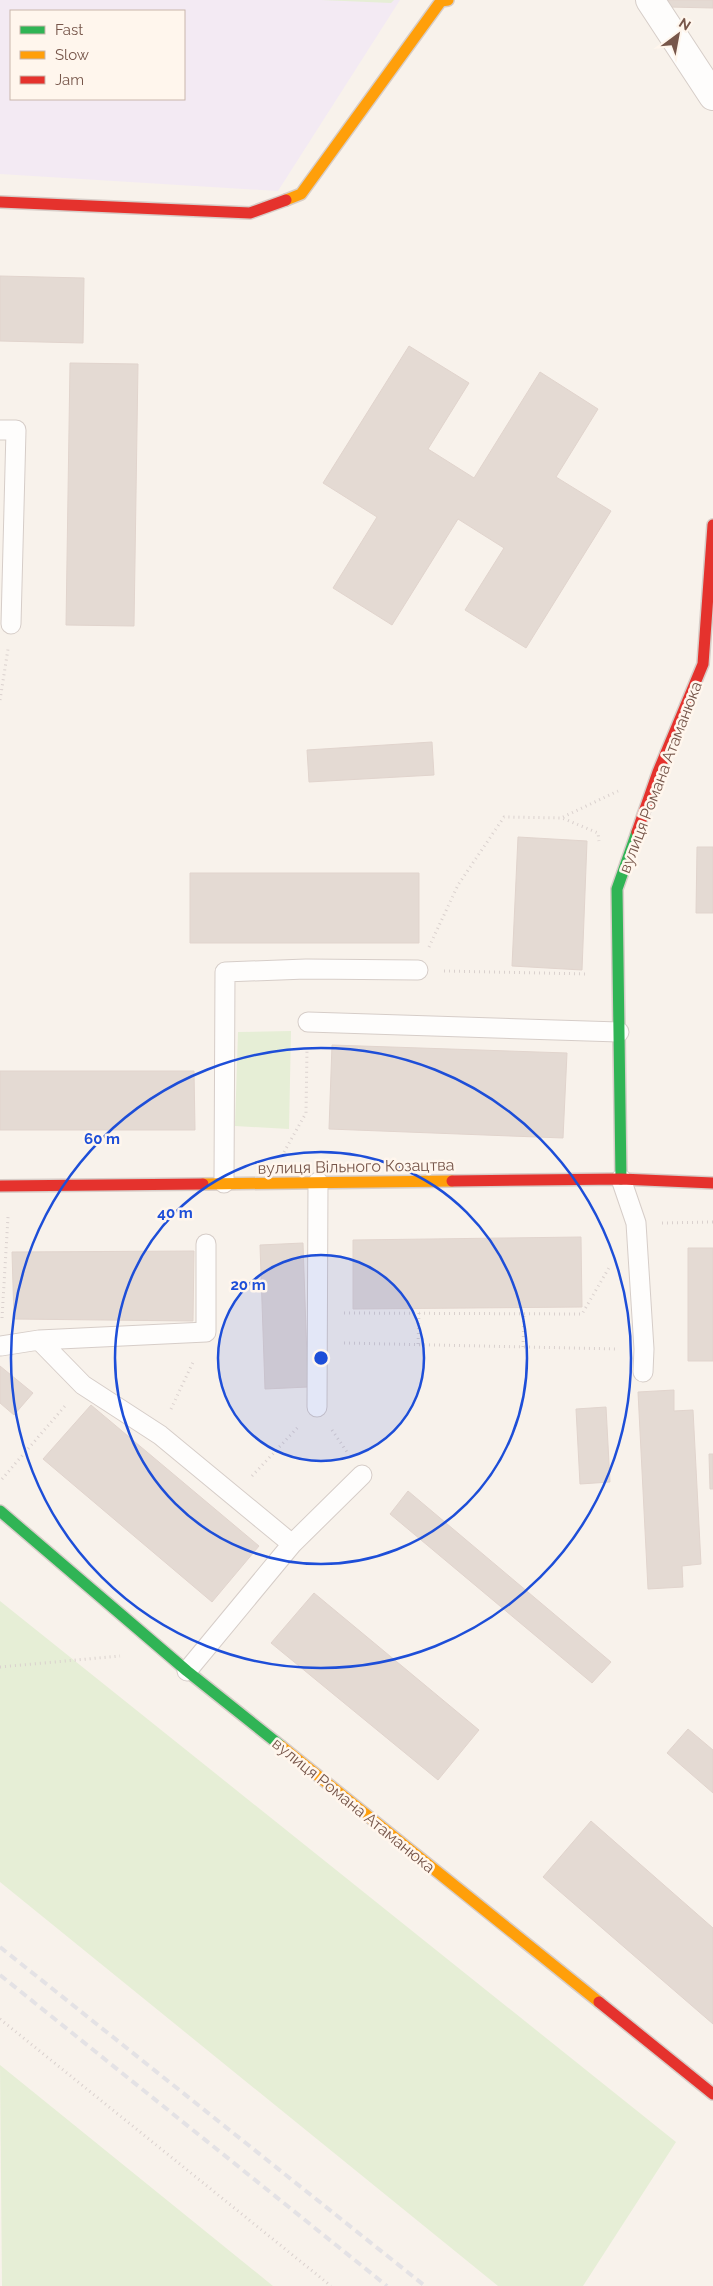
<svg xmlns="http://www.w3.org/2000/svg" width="713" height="2286" font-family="Raleway,sans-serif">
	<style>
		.education { fill: #f3eaf3; fill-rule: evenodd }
		.green { fill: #e6eed6 }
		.building { fill: #e4dad3; stroke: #e1d4cd }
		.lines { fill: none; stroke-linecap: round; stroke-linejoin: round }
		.lane-casing { stroke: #d6cdc8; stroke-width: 21 }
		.street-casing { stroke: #d6cdc8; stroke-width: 30 }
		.fast-casing { stroke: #d7cdc8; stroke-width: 14 }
		.slow-casing { stroke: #d7cdc8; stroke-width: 14 }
		.jam-casing { stroke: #d7cdc8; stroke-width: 14 }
		.path { stroke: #dad1ce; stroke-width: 3; stroke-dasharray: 1 4; stroke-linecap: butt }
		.lane { stroke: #fefdfc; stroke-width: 19 }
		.street { stroke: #fefdfc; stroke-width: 28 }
		.fast { stroke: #30b455; stroke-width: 11 }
		.slow { stroke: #ff9f0a; stroke-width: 11 }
		.jam { stroke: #e5322d; stroke-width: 11 }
		.rail { stroke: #e4e2e5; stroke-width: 4; stroke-dasharray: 8 5; stroke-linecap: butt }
		.ring { fill: none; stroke: #1d4ed8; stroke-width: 2.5 }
		.labels { text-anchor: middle; stroke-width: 5; stroke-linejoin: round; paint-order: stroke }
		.street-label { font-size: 16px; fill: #77564a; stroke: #fff6ed }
		.centre { fill: #1d4ed8; stroke: #fff6ed; stroke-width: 2.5 }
		.ring-label { font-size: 15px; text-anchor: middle; font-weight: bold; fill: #1d4ed8; stroke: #fff6ed; stroke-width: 5; stroke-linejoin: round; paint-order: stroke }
	</style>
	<rect width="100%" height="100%" fill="#f8f2eb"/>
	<path class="education" d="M0,0H400L278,191L0,174ZM11,11H184V99H11Z"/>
	<path class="green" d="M321,0H394L391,3Z
		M291,1031L289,1129L235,1126L238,1032Z
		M0,1601L676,2142L583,2286H498L0,1882Z
		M0,2065L273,2286H2Z"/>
	<path class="building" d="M668,0H713V8L668,7Z
		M0,276L84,278L83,343L0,341Z
		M409,346L469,383L428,449L474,478L540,372L598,409L556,477L611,511L526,648L465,610L504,548L458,519L392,625L333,588L377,517L323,483Z
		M70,363L138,364L134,626L66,625Z
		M432,742L434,775L309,782L307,750Z
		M518,837L587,841L582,970L512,966Z
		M697,847H713V913H696Z
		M190,873H419V943H190Z
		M332,1045L567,1053L563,1138L329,1129Z
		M0,1071H194L195,1130H0Z
		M581,1237L582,1307L353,1309V1240Z
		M303,1243L308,1387L265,1389L260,1245Z
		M688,1248H713V1361H688Z
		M194,1251L193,1321L14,1319L12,1252Z
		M0,1366L33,1393L14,1415L0,1403Z
		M674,1390V1411L693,1410L701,1564L682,1566L683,1587L648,1589L638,1392Z
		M91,1405L259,1546L212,1602L43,1459Z
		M606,1407L610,1482L580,1484L576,1409Z
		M709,1454H713V1489H710Z
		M408,1491L611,1662L592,1683L390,1514Z
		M314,1593L479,1730L438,1780L271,1643Z
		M688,1729L713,1750V1793L667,1753Z
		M591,1821L713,1928V2024L543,1877Z"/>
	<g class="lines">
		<defs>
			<path id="lane" d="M0,430H16L11,624
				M308,1022L619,1032
				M621,1179L636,1223L644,1349L643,1372
				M224,1183L225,972L306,969L418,970
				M39,1340L83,1385L160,1435L292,1544L187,1671
				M1,1346L39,1340L206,1332V1244
				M317,1407L318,1182
				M292,1544L362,1475"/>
			<path id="street" d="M650,0L713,96"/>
			<path id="fast" d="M621,1179L617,889L637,832
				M0,1511L187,1671L281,1746"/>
			<path id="slow" d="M286,200L301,194L441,1L448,0
				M203,1184L452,1181
				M281,1746L599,2002"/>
			<path id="jam" d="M0,202L250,213L286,200
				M637,832L658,772L703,664L713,525
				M452,1181L621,1179L713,1183
				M0,1186L203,1184
				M599,2002L713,2094"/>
		</defs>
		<use href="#lane" class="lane-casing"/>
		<use href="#street" class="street-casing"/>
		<use href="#fast" class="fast-casing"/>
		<use href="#slow" class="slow-casing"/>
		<use href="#jam" class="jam-casing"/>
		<path class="path" d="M0,700L8,649
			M563,817L618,791
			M429,947L458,885L504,817L562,818L598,833L599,841
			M444,971L588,974
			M284,1152L306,1113L307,1049
			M662,1223L713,1222
			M344,1313L582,1314L610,1266
			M2,1318L8,1217
			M344,1343L618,1349
			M418,1344L419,1313
			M523,1347L524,1313
			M171,1409L194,1360
			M332,1430L347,1452
			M252,1476L299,1426
			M2,1479L65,1406
			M0,1667L120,1656
			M0,2019L331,2286"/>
		<use href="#lane" class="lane"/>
		<use href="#street" class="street"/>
		<use href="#fast" class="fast"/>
		<use href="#slow" class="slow"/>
		<use href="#jam" class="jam"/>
		<path class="rail" d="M0,1947L425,2286
			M0,1975L387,2286"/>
	</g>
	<circle cx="321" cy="1358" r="103" fill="#1d4ed8" fill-opacity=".12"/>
	<g class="ring">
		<circle cx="321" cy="1358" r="103"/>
		<circle cx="321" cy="1358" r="206"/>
		<circle cx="321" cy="1358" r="310"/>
	</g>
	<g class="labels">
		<g class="street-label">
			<text transform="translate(660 777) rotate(-69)" y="6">вулиця Романа Атаманюка</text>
			<text transform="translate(356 1166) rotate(-1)" y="6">вулиця Вільного Козацтва</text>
			<text transform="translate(354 1805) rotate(39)" y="6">вулиця Романа Атаманюка</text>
		</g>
	</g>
	<circle cx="321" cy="1358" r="8" class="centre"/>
	<g class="ring-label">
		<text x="102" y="1144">60 m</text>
		<text x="175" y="1218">40 m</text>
		<text x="248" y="1290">20 m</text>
	</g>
	<rect x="10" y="10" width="175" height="90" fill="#fff6ed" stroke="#c9b6ac"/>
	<rect x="20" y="26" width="25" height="8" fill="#30b455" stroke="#c9b6ac"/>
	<text x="55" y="35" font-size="15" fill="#77564a">Fast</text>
	<rect x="20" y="51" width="25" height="8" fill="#ff9f0a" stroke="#c9b6ac"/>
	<text x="55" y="60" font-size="15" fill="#77564a">Slow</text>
	<rect x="20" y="76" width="25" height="8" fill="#e5322d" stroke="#c9b6ac"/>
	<text x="55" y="85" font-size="15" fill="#77564a">Jam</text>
	<g transform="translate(678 35) rotate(32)" stroke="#fff6ed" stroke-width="4" paint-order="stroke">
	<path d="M0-4L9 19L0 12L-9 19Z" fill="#77564a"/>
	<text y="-8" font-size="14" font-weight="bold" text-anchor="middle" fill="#77564a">N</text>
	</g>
</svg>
